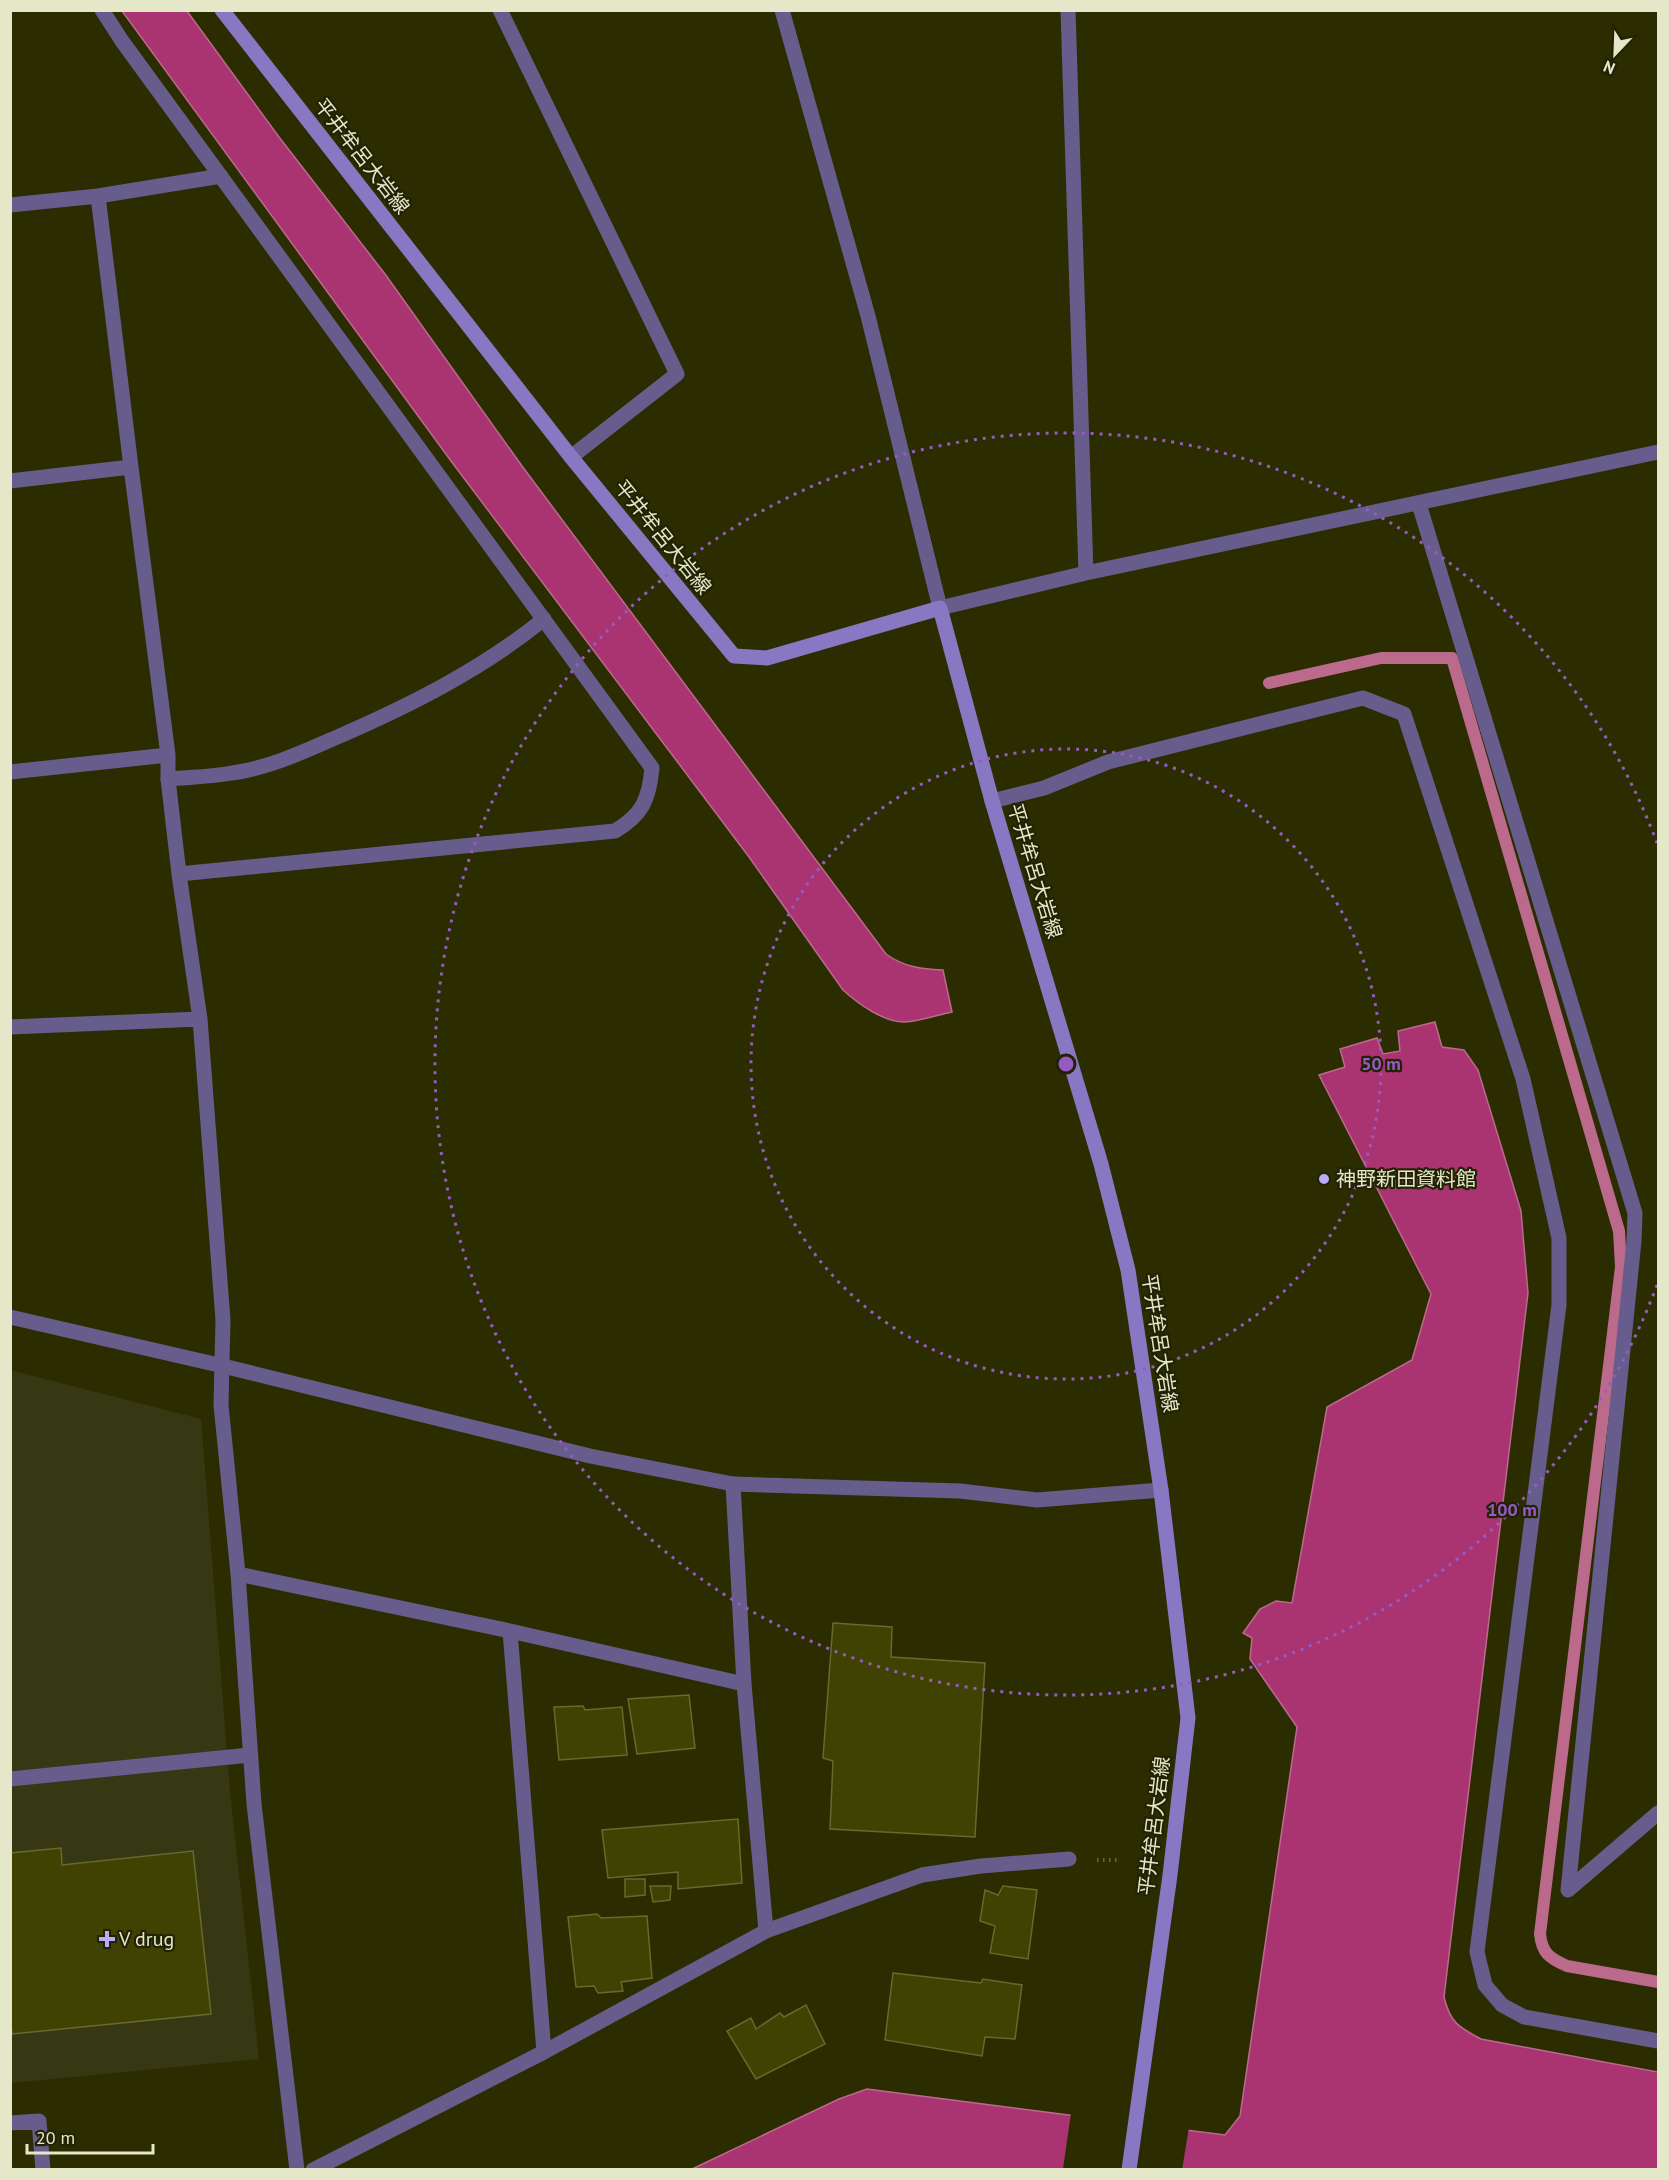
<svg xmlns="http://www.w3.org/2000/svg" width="1669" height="2180" font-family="'PT Sans','Noto Sans JP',sans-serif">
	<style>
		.built { fill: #363814 }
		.water { fill: #aa3472; stroke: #bb6a8c; stroke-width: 1.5 }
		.pier { fill: #2b2d00 }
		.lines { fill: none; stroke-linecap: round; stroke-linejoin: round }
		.stream { stroke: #bb6a8c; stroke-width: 12 }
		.building { fill: #3f4200; stroke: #666a2e; stroke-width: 1.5 }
		.path { stroke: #64663d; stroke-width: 4; stroke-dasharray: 1.5 4.5; stroke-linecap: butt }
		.service { stroke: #665d8c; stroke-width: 15 }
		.minor { stroke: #665d8c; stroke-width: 15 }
		.tertiary { stroke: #665d8c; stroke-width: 15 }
		.secondary { stroke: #8878c3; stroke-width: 15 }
		.ring { fill: none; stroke: #955bc2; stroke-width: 3; stroke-dasharray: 3 6 }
		.poi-dot { fill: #b9abf7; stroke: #212304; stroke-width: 2 }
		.labels { text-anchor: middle; stroke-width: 4.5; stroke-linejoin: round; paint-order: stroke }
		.street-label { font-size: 20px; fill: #e4e8c9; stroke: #212304 }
		.poi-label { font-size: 20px; fill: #e4e8c9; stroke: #212304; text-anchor: start }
		.centre { fill: #955bc2; stroke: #212304; stroke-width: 3 }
		.ring-label { font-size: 18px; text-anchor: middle; font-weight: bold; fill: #955bc2; stroke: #212304; stroke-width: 4.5; stroke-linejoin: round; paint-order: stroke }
	</style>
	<rect width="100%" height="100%" fill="#2b2d00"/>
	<path class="built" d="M10,1370L201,1419L230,1791L259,2059L11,2083Z"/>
	<path class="water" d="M122,11H187L279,137L385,274L522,466L886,954C904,967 921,969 943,970L952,1012C937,1015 920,1021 905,1022C885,1023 857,1003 843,990L749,857L451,461Z
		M1435,1022L1442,1047L1464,1050L1478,1070L1521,1211L1528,1293L1444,1997C1450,2022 1458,2027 1481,2039L1658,2072V2169L690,2170L839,2099L867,2089L1225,2135L1240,2116L1297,1727L1250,1659L1252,1638L1243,1633L1260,1609L1276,1601L1292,1603L1327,1407L1412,1360L1431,1294L1319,1075L1345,1067L1340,1049L1377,1038L1383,1054L1400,1051L1398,1031Z"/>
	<path class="pier" d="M1071,2113L1189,2127L1182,2170L1063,2169Z"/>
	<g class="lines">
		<path class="stream" d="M1269,683L1381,658H1452L1619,1231L1621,1267L1540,1934C1542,1953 1549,1958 1567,1966L1658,1982"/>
	</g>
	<path class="building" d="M833,1623L892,1627L891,1657L985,1663L975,1837L830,1829L833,1761L823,1758Z
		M689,1695L695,1748L637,1754L628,1699Z
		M583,1706L585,1710L622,1707L627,1755L559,1760L554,1707Z
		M738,1819L742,1883L678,1889V1872L608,1878L602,1830Z
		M61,1848L62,1865L193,1851L211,2014L12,2034L10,2017V1853Z
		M625,1879H645V1895L625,1897Z
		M650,1886H671L670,1900L653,1902Z
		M1003,1886L1037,1890L1028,1959L990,1953L995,1926L980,1921L985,1890L998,1895Z
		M597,1914L601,1918L647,1916L652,1978L621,1982L623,1991L598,1993L594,1986L576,1987L568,1917Z
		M893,1973L981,1983L983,1979L1022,1985L1015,2039L985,2037L982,2056L885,2040Z
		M806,2005L825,2044L756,2079L727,2031L751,2018L756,2029L780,2013L784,2017Z"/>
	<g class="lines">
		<path class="path" d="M1097,1860H1121"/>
		<path class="service" d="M168,779C189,777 211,777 232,773C268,768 301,753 335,738C409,706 481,670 544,619
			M10,1779L250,1755"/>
		<path class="minor" d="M102,10L122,41L652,768C649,800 642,815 615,831L179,874
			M500,10L677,374L571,457
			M1068,10L1086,573
			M98,196L131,467L168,755V779L179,874L200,1019L223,1320L221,1405L238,1574L254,1804L297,2170
			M10,205L98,196L221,176
			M10,481L131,467
			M1419,504L1635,1213L1634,1241L1568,1890L1658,1813
			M940,608L1086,573L1658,452
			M10,772L168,755
			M992,801L1044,788L1108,762L1363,698L1404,714L1523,1079L1559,1238V1305L1477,1952L1485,1985L1502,2005L1524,2017L1658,2041
			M10,1027L200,1019
			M733,1484L744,1684L766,1931
			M238,1574L510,1631L744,1684
			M510,1631L544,2052
			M10,2123L39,2121L43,2170
			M313,2170L544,2052L766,1931L922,1875L981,1866L1069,1859"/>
		<path class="tertiary" d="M782,10L868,316L940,608
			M10,1317L223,1366L590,1456L733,1484L960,1491L1037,1500L1161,1490"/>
		<path class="secondary" d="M222,10L571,457L734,656L767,658L940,608L992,801L1101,1164L1128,1270L1161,1490L1188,1718L1170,1875L1129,2170"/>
	</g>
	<g class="ring">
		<circle cx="1066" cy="1064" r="315"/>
		<path d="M1657 1285A631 631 0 1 1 1657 843"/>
	</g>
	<g class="poi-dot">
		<circle cx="1324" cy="1179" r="6"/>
		<path d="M104 1930h6v6h6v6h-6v6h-6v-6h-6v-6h6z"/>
	</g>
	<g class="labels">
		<g class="street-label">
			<text transform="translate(362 156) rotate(52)" y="7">平井牟呂大岩線</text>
			<text transform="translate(663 537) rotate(51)" y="7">平井牟呂大岩線</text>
			<text transform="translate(1035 871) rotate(73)" y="7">平井牟呂大岩線</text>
			<text transform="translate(1160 1343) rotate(81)" y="7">平井牟呂大岩線</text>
			<text transform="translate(1154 1826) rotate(-83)" y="7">平井牟呂大岩線</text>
		</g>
		<g class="poi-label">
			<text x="1336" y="1186">神野新田資料館</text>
			<text x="119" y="1946">V drug</text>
		</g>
	</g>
	<circle cx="1066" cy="1064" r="9" class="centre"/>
	<g class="ring-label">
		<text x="1381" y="1070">50 m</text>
		<text x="1512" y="1516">100 m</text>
	</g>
	<rect width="1669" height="2180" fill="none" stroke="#e4e8c9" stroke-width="24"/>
	<g transform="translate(1615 54) rotate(203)" stroke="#212304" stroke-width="4.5" paint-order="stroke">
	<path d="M0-4.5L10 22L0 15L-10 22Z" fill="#e4e8c9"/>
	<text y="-9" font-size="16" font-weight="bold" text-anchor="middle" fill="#e4e8c9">N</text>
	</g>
	<path d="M27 2144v9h126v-9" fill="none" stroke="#e4e8c9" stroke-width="3"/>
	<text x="36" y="2144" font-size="18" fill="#e4e8c9" stroke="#212304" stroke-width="4.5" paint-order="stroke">20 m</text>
</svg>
